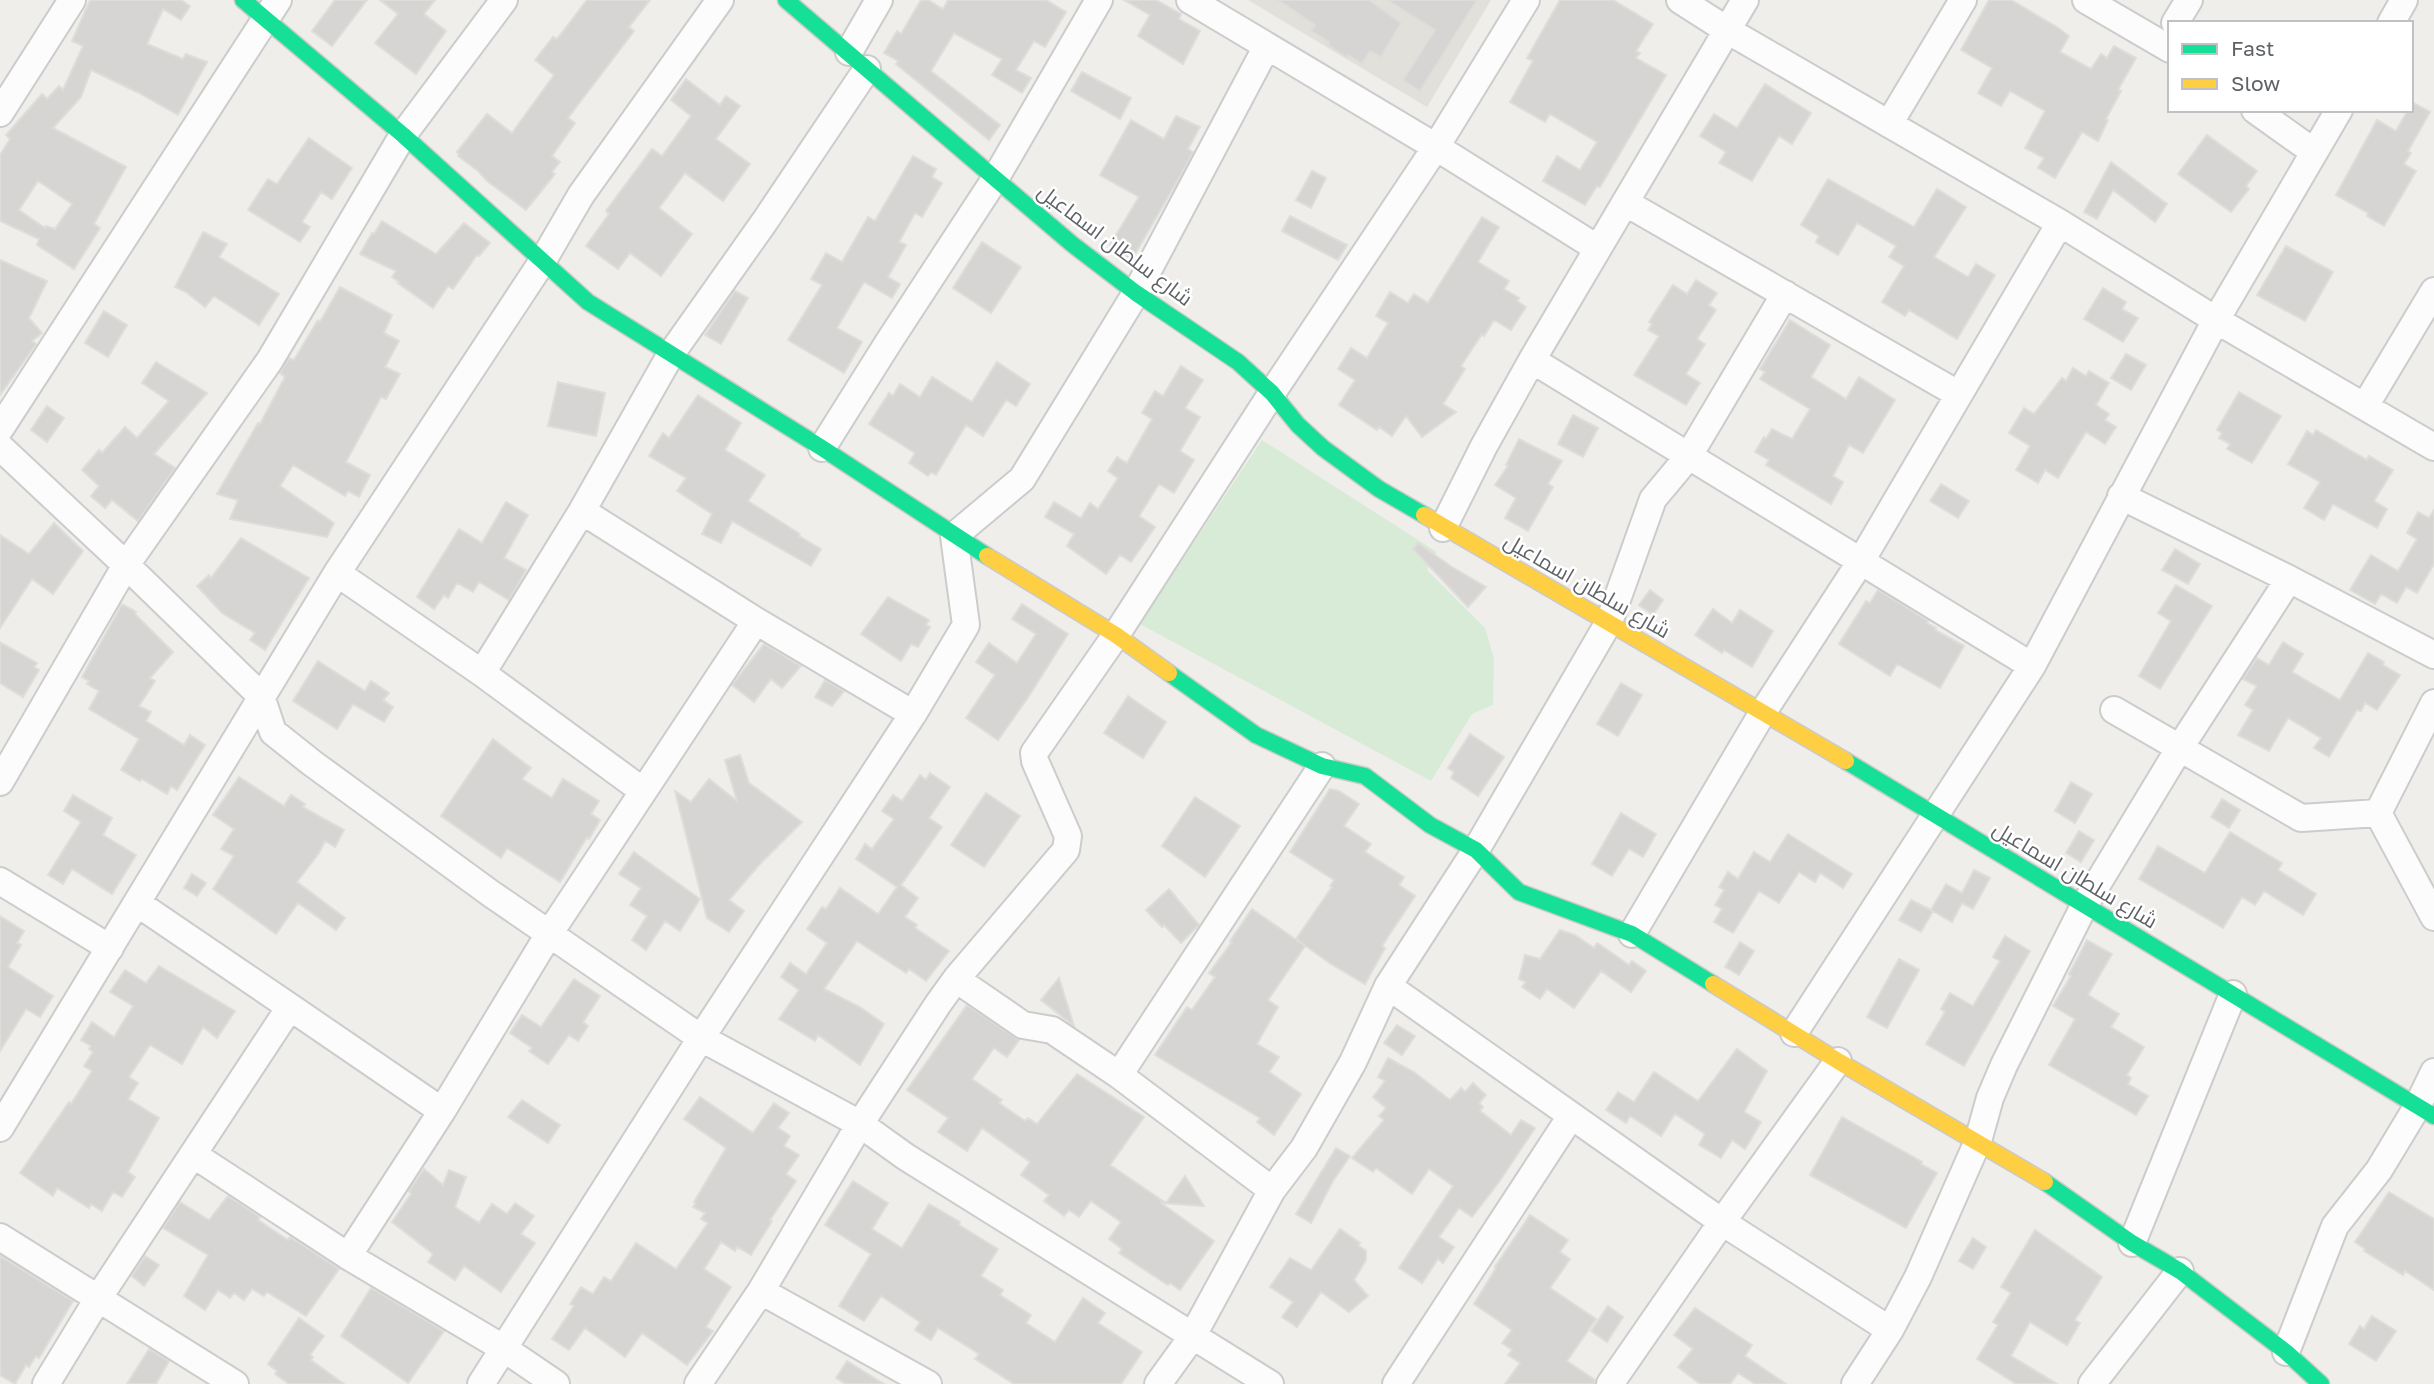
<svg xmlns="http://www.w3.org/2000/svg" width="2434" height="1384" font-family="'Golos Text',Cairo,sans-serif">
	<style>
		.education { fill: #e2e0da }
		.green { fill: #d8ebd6 }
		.building { fill: #d6d5d3; stroke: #deddd9; stroke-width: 2; fill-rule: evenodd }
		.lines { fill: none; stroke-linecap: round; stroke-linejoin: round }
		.street-casing { stroke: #cbcccc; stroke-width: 30 }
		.fast-casing { stroke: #cacacb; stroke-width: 19 }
		.slow-casing { stroke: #cacacb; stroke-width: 19 }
		.street { stroke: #fdfcfc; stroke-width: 26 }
		.fast { stroke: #16e098; stroke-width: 16 }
		.slow { stroke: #ffcf43; stroke-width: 16 }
		.labels { text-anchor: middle; stroke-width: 5; stroke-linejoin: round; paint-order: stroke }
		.street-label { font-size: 21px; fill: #5f6368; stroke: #fff }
	</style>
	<rect width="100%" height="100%" fill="#efeeea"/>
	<path class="education" d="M1248,0H1491L1427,107Z"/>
	<path class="green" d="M1262,440L1437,552L1427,570L1485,628L1494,659L1493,705L1472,714L1431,781L1140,624Z"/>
	<path class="building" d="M90,0H181L190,6L181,20L163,9L147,44L183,59L186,54L207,62L178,115L139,93L91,70L81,97L53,128L126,167L94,224L100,228L74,269L37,245L39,239L0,221V155L10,139L6,135L42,94L47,99L59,86L63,90L83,46L72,41ZM38,181L72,204L55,229L46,226L45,228L19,210Z
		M335,0H367L332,46L312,31Z
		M380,0H435L424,14L446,31L416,74L375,43L398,14Z
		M587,0H650L629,27L634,31L568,118L575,123L552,156L560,162L552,172L555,174L526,210L487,181L478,171L458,156L459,154L457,152L487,114L512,133L554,75L535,60L553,37L557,39Z
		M921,0H928L943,9L948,0H1046L1066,12L1045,47L1034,41L1016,70L1031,78L1022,93L992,75L1002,59L954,33L931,71L1000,125L989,140L896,64L898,61L884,53L897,31L901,34Z
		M1124,0H1156L1181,14L1179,19L1200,31L1183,64L1138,36L1150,15Z
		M1278,0H1369L1401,23L1381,57L1370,51L1362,64L1348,55L1346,57L1328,45L1329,42L1311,31L1315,25Z
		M1387,0H1477L1420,91L1403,80L1435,30Z
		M1560,0H1613L1653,24L1636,51L1640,53L1636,58L1666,75L1600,187L1597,186L1585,205L1543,181L1557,156L1580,170L1597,142L1550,114L1545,122L1510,102L1533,61L1527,58Z
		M1989,0H2011L2057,27L2069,36L2060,52L2091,69L2101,54L2107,58L2114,46L2136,58L2118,90L2121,91L2106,119L2108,120L2098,141L2082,132L2055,178L2038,168L2044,158L2025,148L2045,111L2010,91L2001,106L1978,93L1992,68L1961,50Z
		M1082,72L1131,98L1120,119L1071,91Z
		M686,79L720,105L726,96L740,106L716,139L750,164L723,201L685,173L659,208L692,234L661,276L630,253L618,269L586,246L609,214L606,211L652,149L662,156L691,116L671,100Z
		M1765,84L1811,113L1792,144L1779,136L1752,181L1719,163L1726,152L1700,136L1714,114L1737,128Z
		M2412,102L2430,112L2408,151L2411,153L2404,164L2416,171L2384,226L2367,216L2368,213L2336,195L2377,120L2396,131L2408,110H2411Z
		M1176,116L1200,127L1188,149L1193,152L1182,173L1131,261L1110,245L1139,197L1100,175L1131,120L1164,139Z
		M2207,135L2257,171L2246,186L2249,189L2231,212L2178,174Z
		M309,138L352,168L332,199L321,192L302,222L310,227L300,242L248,210L268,179L277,184Z
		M913,156L936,169L932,177L942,183L922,217L915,213L899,242L906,245L888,277L900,284L892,298L864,282L837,328L862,342L844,373L788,340L822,285L811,279L826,253L842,262L868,217L875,221Z
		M2111,162L2167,204L2155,222L2113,190L2097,219L2084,212Z
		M1312,171L1326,178L1311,208L1296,200Z
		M1828,179L1914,227L1937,189L1966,207L1934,257L1968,277L1976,264L1995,275L1957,339L1909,310L1905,316L1882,302L1904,266L1889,257L1896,246L1857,223L1838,255L1816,242L1819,236L1801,225Z
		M1290,216L1347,245L1338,260L1282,231Z
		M1482,217L1499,227L1478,262L1509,281L1504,289L1519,298L1517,301L1526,307L1511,330L1494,320L1484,336L1482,334L1461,366L1465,369L1443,404L1456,412L1422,437L1406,416L1392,436L1379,427L1377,430L1339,405L1355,380L1338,369L1351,348L1367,358L1388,323L1376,316L1390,292L1408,303L1414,294L1428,303Z
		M382,221L436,254L464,223L490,243L479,256L477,255L453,289L448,286L433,308L398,283L399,282L392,277L396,271L360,254L372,233L374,234Z
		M203,232L227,244L219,257L279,294L259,325L214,296L205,307L186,292L175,287Z
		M982,242L1021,267L991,313L953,288Z
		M2286,246L2333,272L2305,321L2257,295Z
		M0,260L47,281L29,318L42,333L32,341L36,344L0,395Z
		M1696,280L1717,293L1709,305L1716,310L1697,339L1705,344L1686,374L1700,383L1686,405L1634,375L1659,336L1648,330L1652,324L1649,322L1673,285L1687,294Z
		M340,287L392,315L384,333L399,341L385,367L400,374L386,399L381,397L346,462L370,475L359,497L348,491L345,496L293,465L280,486L334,523L327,537L230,519L238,500L217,494L258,423L260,424L285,377L280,373L289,358L294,360L318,320L320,322Z
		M2103,288L2126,302L2122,309L2138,318L2123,342L2084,319Z
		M735,291L748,298L721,344L705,335Z
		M104,311L127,325L108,357L85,343Z
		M1790,320L1830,345L1811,377L1846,399L1859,377L1895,400L1863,453L1849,445L1833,476L1843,482L1831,504L1766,465L1769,460L1755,452L1764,437L1766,439L1772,429L1792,439L1810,409L1760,379L1765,372L1760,369Z
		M2126,354L2146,365L2131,390L2111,378Z
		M156,362L207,393L154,454L175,468L138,521L112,500L105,508L91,496L99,486L82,470L99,450L102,453L125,427L137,438L169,401L142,383Z
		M997,362L1030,384L1016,406L1006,400L983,436L966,425L936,475L931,472L928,476L909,463L915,453L869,424L889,393L893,396L900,384L920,397L932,377L972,402Z
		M1181,366L1203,380L1185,408L1200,417L1180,451L1194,460L1174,493L1159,484L1139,516L1155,527L1131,562L1120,555L1106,574L1067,546L1074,534L1045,517L1054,502L1081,518L1090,503L1098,509L1118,478L1108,471L1117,457L1127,463L1152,419L1142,413L1155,391L1163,396Z
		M2073,368L2086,376L2089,371L2109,383L2096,405L2109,414L2105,420L2116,427L2105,444L2086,432L2058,478L2045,470L2038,483L2016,470L2030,446L2009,433L2024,408L2034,414L2062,378L2066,381Z
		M558,382L605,393L596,436L548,426Z
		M2239,392L2281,416L2252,463L2227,449L2230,444L2219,438L2222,433L2217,430Z
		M698,395L741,423L725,450L765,475L748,501L800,534L799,536L821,549L811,566L732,521L721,543L702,534L712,514L677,491L686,478L649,456L663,433L669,438Z
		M47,406L64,418L47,442L31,430Z
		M1573,415L1598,428L1583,457L1558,444Z
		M2316,430L2367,460L2369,456L2393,470L2374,501L2387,509L2377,528L2333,504L2324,520L2304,508L2320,482L2288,464L2307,431L2313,435Z
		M1519,439L1562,461L1548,484L1553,487L1528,531L1505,518L1516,498L1495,485L1508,466L1506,465Z
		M1941,484L1969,501L1958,518L1930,501Z
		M506,502L528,515L504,558L526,570L509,600L479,582L473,592L457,583L448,598L444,595L434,609L417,597L459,529L482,543Z
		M2434,510V564L2417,593L2406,587L2397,603L2381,594L2375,604L2350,590L2371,555L2398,571L2417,539L2407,533L2418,512L2429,518Z
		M54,523L83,551L53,594L32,579L0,628V535L29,554Z
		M241,538L309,578L265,650L250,640L255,633L222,613L197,586L209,575L211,578Z
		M1418,543L1452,567L1486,587L1468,607L1413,549Z
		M2175,549L2200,564L2188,584L2162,570Z
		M2176,585L2212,606L2160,689L2139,676L2171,621L2158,613Z
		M1650,590L1663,600L1653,615L1639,605Z
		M1878,590L1928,621L1927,623L1936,628L1935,630L1964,646L1940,688L1897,664L1890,676L1839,644L1866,601L1870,603Z
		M888,597L929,620L926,625L930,627L918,647L911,644L901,661L861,634Z
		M122,604L136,612L135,614L173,652L150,678L155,681L139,706L151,712L146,721L184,745L190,735L205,745L177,790L171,786L167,794L142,779L140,781L121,770L139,739L89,709L99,691L87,684L89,681L82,677Z
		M1022,604L1068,634L1029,696L998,740L966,718L995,675L976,662L989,643L1017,663L1036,634L1012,619Z
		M1713,609L1732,623L1740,610L1773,631L1752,667L1724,650L1722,653L1695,635Z
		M0,642L37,663L34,667L39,670L23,697L0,683Z
		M2283,642L2303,654L2292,672L2340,700L2368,653L2384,662L2383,665L2400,675L2377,710L2365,703L2361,711L2357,710L2329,757L2314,748L2321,738L2288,718L2269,751L2238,735L2253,710L2245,705L2257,686L2243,679L2257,658L2269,665Z
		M764,644L801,666L782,688L771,679L754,702L732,685Z
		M318,661L365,691L371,681L389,693L383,700L393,707L384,722L353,704L337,729L293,701Z
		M825,680L844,691L832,706L815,697Z
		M1621,683L1642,695L1618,736L1597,724Z
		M1128,696L1166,722L1143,758L1104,733Z
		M1470,734L1504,757L1478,796L1451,778L1454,772L1448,768Z
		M493,739L531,768L522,779L552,798L563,779L599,801L591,814L600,820L589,839L587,837L560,882L507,848L501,858L441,816Z
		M740,755L749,783L802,822L759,865L729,900L744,911L729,932L707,918L675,791L691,802L709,779L737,801L725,760Z
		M930,773L950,787L929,818L942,827L901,885L918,898L905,917L917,925L915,928L949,951L926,981L909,969L906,973L857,941L824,989L860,1007L884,1024L860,1065L818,1035L815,1041L779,1019L799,990L781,977L790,963L806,974L827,943L807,929L822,907L826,909L840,888L878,914L897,887L856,859L865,844L872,849L894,819L882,811L893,795L902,801L920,775L926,780Z
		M239,777L284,806L291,795L305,804L303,807L344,830L335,847L325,841L319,853L297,882L345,918L336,930L298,903L276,934L213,889L234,856L221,849L234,829L213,815Z
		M2071,782L2092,794L2075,823L2055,811Z
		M1330,789L1339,791L1359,804L1344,826L1371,844L1365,852L1404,877L1399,885L1415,896L1382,946L1385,948L1365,984L1331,964L1296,939L1332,887L1330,886L1334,880L1290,852Z
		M986,793L1020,816L984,867L951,845Z
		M73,795L112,818L103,835L136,855L112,894L72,869L63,884L48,875L81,822L64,811Z
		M1195,797L1240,826L1205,877L1162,846Z
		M2222,799L2240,810L2229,828L2211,817Z
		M1621,813L1656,834L1643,857L1629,849L1612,876L1592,864Z
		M2079,831L2094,840L2081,862L2066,853Z
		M2230,832L2282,863L2278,870L2316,894L2303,915L2264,891L2255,905L2242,897L2223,928L2139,879L2158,846L2205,873Z
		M1788,834L1852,874L1843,888L1820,873L1815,882L1799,872L1779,903L1759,891L1733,933L1714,922L1722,909L1715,905L1724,890L1719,887L1728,872L1738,879L1754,852L1770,862Z
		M634,852L700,899L680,931L665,921L646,950L632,940L647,916L630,905L641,888L619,874Z
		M1974,870L1990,878L1973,909L1962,903L1952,922L1931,910L1946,884L1962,893Z
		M192,874L206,883L197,896L184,888Z
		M1169,889L1199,925L1181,943L1164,925L1162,927L1146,910Z
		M1911,900L1933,911L1921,932L1899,920Z
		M1252,909L1305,946L1268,1000L1278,1007L1257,1044L1279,1057L1269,1072L1301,1094L1274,1135L1257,1122L1260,1118L1155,1055L1187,1007L1192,1010L1215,977L1209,973L1232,942L1230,941Z
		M0,916L24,931L17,943L21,945L8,967L53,996L40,1017L26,1009L0,1051Z
		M1560,930L1575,935L1594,948L1597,943L1599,944L1629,965L1632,961L1646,971L1631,992L1601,971L1574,1008L1547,989L1540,999L1522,987L1526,982L1519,979L1525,955L1540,959Z
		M2005,936L2030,951L1964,1066L1926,1044L1945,1012L1941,1009L1950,993L1973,1006L2000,961L1993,957Z
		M2087,940L2112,954L2088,995L2119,1014L2111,1027L2144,1047L2127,1075L2131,1078L2128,1084L2148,1096L2136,1115L2049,1065L2075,1019L2053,1006L2071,976L2069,974Z
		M1740,942L1754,951L1739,975L1725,967Z
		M1899,959L1919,970L1887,1028L1867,1017Z
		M159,966L235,1011L217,1038L203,1027L182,1064L150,1045L129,1077L138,1083L128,1099L159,1118L128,1172L135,1177L122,1197L113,1192L102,1211L91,1204L89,1208L57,1188L53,1196L20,1173L69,1102L71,1104L92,1071L84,1066L93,1052L89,1049L91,1046L81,1040L92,1022L114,1037L133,1006L110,992L125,970L146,983Z
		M1059,978L1074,1026L1041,1000Z
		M574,979L600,996L583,1022L588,1026L578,1041L569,1035L548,1064L529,1051L532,1048L510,1033L522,1015L541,1027Z
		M967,1005L1019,1040L1007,1057L994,1048L972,1079L1002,1100L999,1103L1025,1121L1028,1118L1037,1124L1077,1074L1144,1117L1110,1165L1166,1203L1185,1176L1204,1206L1161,1203L1214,1241L1180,1290L1170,1283L1168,1285L1119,1253L1122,1249L1109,1239L1121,1222L1091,1201L1079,1217L1069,1210L1064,1216L1044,1201L1049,1195L1021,1175L1030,1162L982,1128L967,1151L938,1132L948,1118L907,1090Z
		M1397,1025L1415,1036L1402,1055L1384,1043Z
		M1737,1049L1767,1071L1744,1112L1761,1122L1745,1149L1732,1140L1721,1158L1699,1145L1705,1134L1675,1114L1661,1136L1630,1116L1626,1123L1606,1110L1618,1092L1634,1102L1654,1072L1698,1101Z
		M1388,1058L1414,1072L1450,1100L1461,1088L1465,1092L1473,1083L1486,1095L1479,1103L1483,1107L1480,1111L1511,1135L1521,1120L1535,1128L1499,1182L1472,1217L1459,1208L1439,1237L1454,1247L1443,1263L1438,1259L1422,1283L1399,1268L1453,1186L1429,1169L1412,1194L1376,1168L1373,1172L1352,1158L1384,1120L1379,1116L1386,1108L1373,1097L1385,1081L1378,1077Z
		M700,1097L753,1133L774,1103L789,1113L778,1128L790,1136L784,1146L799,1155L786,1174L796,1181L770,1220L772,1221L751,1255L737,1247L735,1251L721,1242L704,1269L731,1287L706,1327L713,1331L687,1365L642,1333L625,1357L585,1328L569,1350L552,1339L574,1306L570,1304L581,1287L593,1294L604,1277L611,1281L636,1243L676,1269L708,1223L701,1219L705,1213L693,1207L696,1203L694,1202L726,1148L684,1119Z
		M522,1100L560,1125L548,1143L508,1117Z
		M1842,1117L1922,1162L1921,1164L1937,1173L1906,1228L1810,1175Z
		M1336,1148L1350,1156L1333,1181L1311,1223L1296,1214Z
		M424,1169L443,1185L449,1170L466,1177L455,1207L479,1223L492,1204L507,1214L515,1203L534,1216L521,1234L535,1243L501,1292L464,1266L455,1280L428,1262L433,1254L392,1222L411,1194L409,1191Z
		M853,1181L888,1203L872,1229L902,1248L929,1204L960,1222L959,1225L998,1249L981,1276L1003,1290L1000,1295L1031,1315L1026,1323L1055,1342L1083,1298L1105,1313L1098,1323L1142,1352L1121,1384H1014L975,1359L979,1354L938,1328L931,1340L915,1330L920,1322L881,1296L864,1321L839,1306L871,1254L825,1225Z
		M2389,1192L2434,1219V1290L2405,1271L2403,1275L2364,1251L2365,1249L2355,1242Z
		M228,1196L260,1217L258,1220L288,1240L290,1237L339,1269L306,1316L267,1292L264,1296L252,1289L244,1300L234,1293L230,1298L218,1290L205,1310L184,1296L208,1255L163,1228L180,1202L209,1220Z
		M1530,1215L1568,1240L1560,1252L1570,1259L1550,1288L1596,1319L1567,1361L1595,1380L1594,1384H1505L1520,1363L1508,1355L1512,1350L1502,1343L1512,1330L1474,1304L1496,1268L1495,1267Z
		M1340,1229L1360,1243L1358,1245L1366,1251V1260L1354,1280L1368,1296L1349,1312L1321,1292L1297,1327L1282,1317L1293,1302L1270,1287L1290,1258L1311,1270Z
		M2035,1230L2102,1277L2075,1320L2080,1323L2067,1345L2030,1322L2011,1356L2057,1384H2016L1977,1359L1998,1325L1993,1322L2011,1293L2001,1287Z
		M1973,1238L1986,1247L1973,1269L1959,1261Z
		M0,1256L73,1301L39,1358L36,1356L29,1367L26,1365L15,1384L0,1375Z
		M145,1256L159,1265L144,1286L132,1276Z
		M371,1288L444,1331L408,1383L341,1336Z
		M1608,1306L1623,1317L1607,1342L1591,1331Z
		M1695,1308L1752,1345L1745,1356L1786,1384H1755L1738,1373L1730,1384H1700L1678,1367L1693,1349L1674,1335Z
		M2372,1316L2396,1331L2376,1361L2349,1344L2360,1326L2364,1329Z
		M299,1318L324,1336L310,1355L313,1357L311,1360L344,1384H289L275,1374L277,1371L268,1364Z
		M149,1349L169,1361L156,1384H127Z
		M847,1361L884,1384H846L836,1378Z"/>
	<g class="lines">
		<defs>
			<path id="street" d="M1190,0L1436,147L1597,248
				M1680,0L1727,30L2060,223L2216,320L2434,447
				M2086,0L2170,49
				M2175,23L2189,0
				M2391,23L2404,0
				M849,52L879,0
				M2255,110L2314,152
				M0,113L72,0
				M1889,124L1963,0
				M1626,203L1958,394
				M1532,360L2032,666
				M2365,406L2434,291
				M0,429L278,0
				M0,447L126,565L261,696L273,732L312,763L490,893L701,1038L860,1124L906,1157L1270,1384
				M822,448L888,343L995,179L1099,0
				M2121,496L2289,579L2434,655
				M582,511L756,621L913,714
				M1443,528L1484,446L1532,360L1745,0
				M337,573L482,673L643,791
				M482,673L582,511L671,354L765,221L867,69
				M2114,710L2301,818L2378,813L2434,917
				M0,782L126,565L270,360L403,135L504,0
				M2378,813L2434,703
				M0,881L110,948
				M1632,934L1763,712L1861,561L2060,223
				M956,979L1023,1025L1052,1030L1119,1075L1272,1190
				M1388,986L1722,1222L1890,1330
				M290,1007L442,1111
				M1794,1033L2032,666L2216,320L2339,110
				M1119,1075L1322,766
				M0,1128L337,573L542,262L581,195L720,0
				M194,1155L348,1256L503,1348L556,1384
				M0,1237L235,1384
				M2132,1243L2233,994
				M348,1256L442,1111L549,934L756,621
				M761,1291L928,1384
				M2286,1352L2335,1226L2379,1170L2417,1107L2434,1072
				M46,1384L99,1297L290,1007L137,903
				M481,1384L701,1038L913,714L966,625L954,536L1022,479L1136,293L1267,46
				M698,1384L761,1291L860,1124L938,1004L956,979L1066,850L1068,836L1035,761L1034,753L1116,635L1272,393L1436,147L1526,0
				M1158,1384L1192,1337L1272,1190L1304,1148L1353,1062L1388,986L1476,850L1609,622L1653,499L1688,457L1785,294
				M1396,1384L1571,1116
				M1610,1384L1722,1222L1838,1061
				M1855,1384L1890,1330L1918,1277L1978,1141L1990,1098L2004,1065L2084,906L2179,749L2289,579
				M2092,1384L2180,1271"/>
			<path id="fast" d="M243,0L403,135L588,302L822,448L987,556
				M786,0L1072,244L1136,293L1238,362L1272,393L1298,425L1323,448L1379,489L1424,515
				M1169,673L1256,735L1322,766L1365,776L1430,825L1476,850L1519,892L1632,934L1713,984
				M1846,761L2434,1116
				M2045,1182L2132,1243L2180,1271L2286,1352L2321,1384"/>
			<path id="slow" d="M1424,515L1846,761
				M987,556L1116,635L1169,673
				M1713,984L1838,1061L2045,1182"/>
		</defs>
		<use href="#street" class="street-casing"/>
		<use href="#fast" class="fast-casing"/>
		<use href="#slow" class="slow-casing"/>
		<use href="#street" class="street"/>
		<use href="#fast" class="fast"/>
		<use href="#slow" class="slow"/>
	</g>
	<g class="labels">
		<g class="street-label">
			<text transform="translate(1115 245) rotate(37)" y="7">شارع سلطان اسماعيل</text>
			<text transform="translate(1587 586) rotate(30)" y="7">شارع سلطان اسماعيل</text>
			<text transform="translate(2075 875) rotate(31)" y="7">شارع سلطان اسماعيل</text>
		</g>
	</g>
	<rect x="2168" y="21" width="245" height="91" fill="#ffffff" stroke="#bfc1c3" stroke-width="2"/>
	<rect x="2182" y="44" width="35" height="10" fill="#16e098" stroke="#bfc1c3" stroke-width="2"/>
	<text x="2231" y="56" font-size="21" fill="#5f6368">Fast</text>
	<rect x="2182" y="79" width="35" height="10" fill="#ffcf43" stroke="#bfc1c3" stroke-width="2"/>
	<text x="2231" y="91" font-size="21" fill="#5f6368">Slow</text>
</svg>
